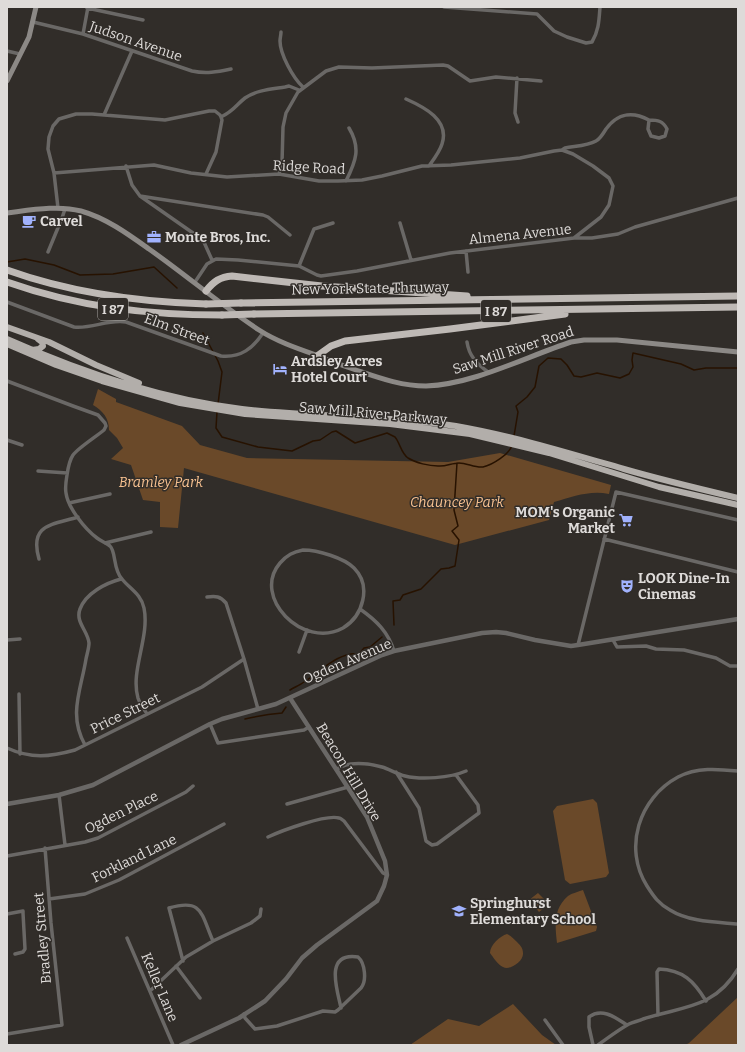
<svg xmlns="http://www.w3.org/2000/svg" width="745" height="1052" font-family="Bitter,serif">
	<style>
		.green { fill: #6a4929 }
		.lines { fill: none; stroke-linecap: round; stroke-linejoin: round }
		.stream { stroke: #271200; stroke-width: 1.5 }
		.minor { stroke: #6a6866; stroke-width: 3.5 }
		.tertiary { stroke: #6a6866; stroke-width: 4.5 }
		.secondary { stroke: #8c8986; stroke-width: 5 }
		.trunk { stroke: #b2aeaa; stroke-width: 6 }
		.motorway { stroke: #beb9b5; stroke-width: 7 }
		.motorway-bridge { stroke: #beb9b5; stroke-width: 7 }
		.labels { text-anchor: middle; stroke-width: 3; stroke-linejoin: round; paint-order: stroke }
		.shield { fill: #312d29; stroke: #aaa7a4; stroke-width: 1 }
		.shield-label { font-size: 13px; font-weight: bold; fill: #dedbd9 }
		.street-label { font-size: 14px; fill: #dedbd9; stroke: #312d29 }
		.poi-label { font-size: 14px; font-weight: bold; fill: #dedbd9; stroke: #312d29; text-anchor: start }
		.park-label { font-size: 14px; font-style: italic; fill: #f7c190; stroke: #312d29 }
	</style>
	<rect width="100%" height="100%" fill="#312d29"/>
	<path class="green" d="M98,389L116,399V402L182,426L200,445L247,458L448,462L500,453L611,485L609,494C589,490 573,497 554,502L549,520L455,545L184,468L178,528L160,527V502L143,500L131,465L111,459L123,448L117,438L109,430C109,418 103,411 93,405Z
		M593,799L597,803L609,873L606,877L570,884L565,880L553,811L557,806Z
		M583,890L597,927L596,931L557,943C555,925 553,909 568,896C572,893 578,892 583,890Z
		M538,893L546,901L544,908L539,912L529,900Z
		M507,934C511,936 514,939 517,942C520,945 523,948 523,953C524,961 510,971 503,967C498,965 493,957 490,953C490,945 500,936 507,934Z
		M738,997V1045H685L689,1043Z
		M513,1004L542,1035L556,1045H410L448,1019L479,1026Z"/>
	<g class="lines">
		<path class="stream" d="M7,262L25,259L54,265L80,275L113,274L154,267L177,288
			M203,333L218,361L222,372L218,404
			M217,412L216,428L222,437L258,447L292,451L313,441L320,440L332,432L336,431L355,443L387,433C389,434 393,436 395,437C400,443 401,453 408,458C416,463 429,466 438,466C445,467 452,463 459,463C467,463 475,468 483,467C492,465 510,454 512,445
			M514,436L518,412L516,406L527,397L535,387L539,366L548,358L561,359L567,365L574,376L581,377L597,373L620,378L629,374L633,367L632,360L633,353L681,364L694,370L706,368H738
			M394,625L393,601L400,600L403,595L421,589L441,569L449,568L455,566L459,540L452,531L458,526L454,510L457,463
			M290,690C295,687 300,685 304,682C320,672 339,651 359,654L364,648L370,647L382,637
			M245,719C258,716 270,714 282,713L286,707"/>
		<path class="minor" d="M444,7L537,14L554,31L567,37L586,43L592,42C599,30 599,20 600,7
			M87,8L143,20
			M33,22L83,34L192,71C206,74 217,72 231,69
			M281,32C281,35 280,38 280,41C280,54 293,78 303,87
			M83,34L88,7
			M7,51L20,54
			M517,78L515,113L518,122
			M406,99C424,107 450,120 442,144C440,151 434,159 429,166
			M104,115L132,51
			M221,117C234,111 236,105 245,98C256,90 273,89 285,87L289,86L299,90
			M562,150L565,148C575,146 587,146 596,141C600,139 603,134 606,129C618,113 632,111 649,120L648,129L651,136L659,138L665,136L667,129C663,121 658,120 649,120
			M126,166L132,185L140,196L203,240L212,260
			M54,173L154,165L191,173L227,177L279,174L319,181H338L362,180L382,176L422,166L451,165L520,158L554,151L562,150L573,154L593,166L609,178L613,186L609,205L601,217L574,238
			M206,174L216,152L222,120L221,117
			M279,174L282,163L283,127L286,113L298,92L326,71L339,67L372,68L443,65L448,66L470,81L496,77L541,81
			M346,181C356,161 361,148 349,128
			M140,196L263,215L268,217L290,235
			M58,208L54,173L48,149L49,137L53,126L59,119L76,114H92L165,120L209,111H215L220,115L221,117
			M400,223L411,260
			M466,251L468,272
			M48,252L62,218L65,209
			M299,266L314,229L333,223
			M195,282L207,264L216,259L238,260L299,266L317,275L321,276L357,271L450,253L574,238H592L618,234L635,227L738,198
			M7,302L74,327C92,329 108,319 126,322L221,356C241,358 253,348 263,333
			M467,342C469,356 477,364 488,372
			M7,381L73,406L98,415L105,423L106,426L104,430C97,436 78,448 73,455C69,461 68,468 67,475C66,481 65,488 66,493C68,508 85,529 97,538C101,541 106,543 110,546C116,551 113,570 122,579C130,589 141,594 144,608C150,637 130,671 138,698C140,704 144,709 147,714
			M7,440L22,445
			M38,471L67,473
			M69,503L110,494
			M604,539L738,572
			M105,543L151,532
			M303,550C318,550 344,558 354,568C372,586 363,616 343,628C303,650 251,597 280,563C287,555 293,552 303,550Z
			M39,559C29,524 52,525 78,517
			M207,597C216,596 220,596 226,603L244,659L258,709
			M360,609C377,621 388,632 394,651
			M7,640L20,639
			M613,640L617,647L646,646L656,649L684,650L716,658L730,666H738
			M578,645L616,492L738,520
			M299,652L307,630
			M19,694L20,754
			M210,724L218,743L304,730L309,727
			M85,745C68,715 81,690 86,659C87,654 89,648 89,643C88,631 75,622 80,609C86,593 106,583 121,579
			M7,748C31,759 50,757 75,750L202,687L244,659
			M337,769C349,761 368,763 382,767C389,769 397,774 405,776C421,780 450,778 466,771
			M738,771C718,769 697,767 678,777C639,798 623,848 647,886C654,897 659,904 670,910C689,922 716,922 738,924
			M396,772L419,808L426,841L432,845L437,844L479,813L478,805L456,775
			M59,795L65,845
			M287,804L348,787
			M268,837C281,831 326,814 339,818C341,818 342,820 344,821L383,873L387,875
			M7,856L85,842L98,838L186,792L193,786
			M49,899L85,894L119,880L224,824
			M7,914L23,911V913L25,949L23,952L15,954
			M127,938L173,1045
			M183,961L169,908C203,898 201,914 213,941
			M176,966L200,998
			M150,991L186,957L213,941L251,923L260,916L261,909
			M244,1014L245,1018L255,1029L277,1026L323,1011L335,1012L338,1010L361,988C367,981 365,963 358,957C324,952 337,989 341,1008
			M658,1015L657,972L659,969C683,970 694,981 706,1001
			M545,1020L563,1045
			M7,1034L62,1025L51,923L45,848
			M593,1045L589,1027V1017C602,1007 616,1018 627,1025
			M598,1045C608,1038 618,1030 629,1024C633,1022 639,1021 643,1019C683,1006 714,1009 738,969"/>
		<path class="tertiary" d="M7,804L59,795L93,785L210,724L222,719L276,704L382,655L394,651L482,633L496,632L506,633L535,640L571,646L578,645L738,619
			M181,1045L239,1018L265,1001L286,979L302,958L317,945L377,901L384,886L387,875L385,861L367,817L290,698"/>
		<path class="secondary" d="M7,81L29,37L36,7
			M7,213C31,210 58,205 81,211C106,218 128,234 149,249C186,275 221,305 259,330C276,341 296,348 316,355C328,360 341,365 353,369C377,377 400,386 426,386C475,384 525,357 571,342L584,340H617L738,352"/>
		<path class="trunk" d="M7,327L49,342L96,365L139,383
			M7,339C81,372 160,399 242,409C313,417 385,415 456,426C513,436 569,453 624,469C662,480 700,489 738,498
			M7,344L56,365L102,381L180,403L245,414L390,424L470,434L549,453L659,487L738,505
			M32,350L39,349L43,346L42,342L38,339"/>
		<path class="motorway" d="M7,270C71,293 137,302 206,304
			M7,282C78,307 147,315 222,315
			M206,291C214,281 220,277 232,276L322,286L467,296
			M241,303L738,296
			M254,314L738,307
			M317,356L331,346L345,341L450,329L565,314"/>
		<path class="motorway-bridge" d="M206,304L241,303
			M222,315L254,314"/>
	</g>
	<defs>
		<symbol id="cafe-bare" viewBox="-9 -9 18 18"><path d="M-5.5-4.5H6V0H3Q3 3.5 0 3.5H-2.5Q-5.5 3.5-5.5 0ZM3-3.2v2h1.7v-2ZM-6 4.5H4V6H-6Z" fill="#a1b2fd" stroke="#312d29" stroke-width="2.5" paint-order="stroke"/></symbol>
		<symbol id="office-bare" viewBox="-9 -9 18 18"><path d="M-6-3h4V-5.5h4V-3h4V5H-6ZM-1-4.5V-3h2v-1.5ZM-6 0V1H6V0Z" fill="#a1b2fd" stroke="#312d29" stroke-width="2.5" paint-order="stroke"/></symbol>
		<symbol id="hotel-bare" viewBox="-9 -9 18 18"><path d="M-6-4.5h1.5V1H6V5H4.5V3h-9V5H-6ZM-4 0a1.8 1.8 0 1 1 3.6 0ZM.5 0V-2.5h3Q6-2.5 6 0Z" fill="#a1b2fd" stroke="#312d29" stroke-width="2.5" paint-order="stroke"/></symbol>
		<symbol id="supermarket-bare" viewBox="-9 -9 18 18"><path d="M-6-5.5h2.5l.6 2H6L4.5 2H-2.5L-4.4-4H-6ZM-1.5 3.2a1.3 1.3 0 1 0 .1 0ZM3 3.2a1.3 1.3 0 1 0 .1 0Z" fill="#a1b2fd" stroke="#312d29" stroke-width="2.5" paint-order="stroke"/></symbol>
		<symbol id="theatre-bare" viewBox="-9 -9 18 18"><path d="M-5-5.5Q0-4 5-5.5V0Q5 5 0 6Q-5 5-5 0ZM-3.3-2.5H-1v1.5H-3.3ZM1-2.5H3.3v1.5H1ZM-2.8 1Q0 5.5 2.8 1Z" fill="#a1b2fd" stroke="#312d29" stroke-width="2.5" paint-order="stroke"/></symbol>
		<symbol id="school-bare" viewBox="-9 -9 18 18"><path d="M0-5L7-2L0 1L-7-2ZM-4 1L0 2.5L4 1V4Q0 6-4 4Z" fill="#a1b2fd" stroke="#312d29" stroke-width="2.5" paint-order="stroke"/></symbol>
	</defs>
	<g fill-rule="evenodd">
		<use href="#cafe-bare" x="19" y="211" width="20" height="20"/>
		<use href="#office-bare" x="144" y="227" width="20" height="20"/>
		<use href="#hotel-bare" x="270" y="359" width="20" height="20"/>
		<use href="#supermarket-bare" x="616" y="510" width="20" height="20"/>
		<use href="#theatre-bare" x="617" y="576" width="20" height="20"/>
		<use href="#school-bare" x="449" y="901" width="20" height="20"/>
	</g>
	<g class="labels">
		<g class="shield">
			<rect x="98" y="298" width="30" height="22" rx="3"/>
			<rect x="481" y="300" width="30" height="22" rx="3"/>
		</g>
		<g class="shield-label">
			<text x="113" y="314">I 87</text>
			<text x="496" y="316">I 87</text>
		</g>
		<g class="street-label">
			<text transform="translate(136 41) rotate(19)" y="5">Judson Avenue</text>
			<text transform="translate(309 167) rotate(3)" y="5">Ridge Road</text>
			<text transform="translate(520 234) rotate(-6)" y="5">Almena Avenue</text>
			<text transform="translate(370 288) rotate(-1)" y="5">New York State Thruway</text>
			<text transform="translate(177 329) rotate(20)" y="5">Elm Street</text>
			<text transform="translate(513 350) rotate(-18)" y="5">Saw Mill River Road</text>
			<text transform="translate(373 413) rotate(5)" y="5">Saw Mill River Parkway</text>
			<text transform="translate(347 661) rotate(-23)" y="5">Ogden Avenue</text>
			<text transform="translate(125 713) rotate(-26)" y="5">Price Street</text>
			<text transform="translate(349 772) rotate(59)" y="5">Beacon Hill Drive</text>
			<text transform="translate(121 812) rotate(-26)" y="5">Ogden Place</text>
			<text transform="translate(134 858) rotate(-26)" y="5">Forkland Lane</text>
			<text transform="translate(42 938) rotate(-95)" y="5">Bradley Street</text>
			<text transform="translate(160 987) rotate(67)" y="5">Keller Lane</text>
		</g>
		<g class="poi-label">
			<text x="40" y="226">Carvel</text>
			<text x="165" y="242">Monte Bros, Inc.</text>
			<text x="291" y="366">Ardsley Acres<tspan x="291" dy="16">Hotel Court</tspan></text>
			<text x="615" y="517" text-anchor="end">MOM's Organic<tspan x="615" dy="16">Market</tspan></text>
			<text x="638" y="583">LOOK Dine-In<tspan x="638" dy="16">Cinemas</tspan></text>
			<text x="470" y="908">Springhurst<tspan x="470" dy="16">Elementary School</tspan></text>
		</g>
		<g class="park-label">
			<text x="161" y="487">Bramley Park</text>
			<text x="457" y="507">Chauncey Park</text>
		</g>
	</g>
	<rect width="745" height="1052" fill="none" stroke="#dedbd9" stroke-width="16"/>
</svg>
